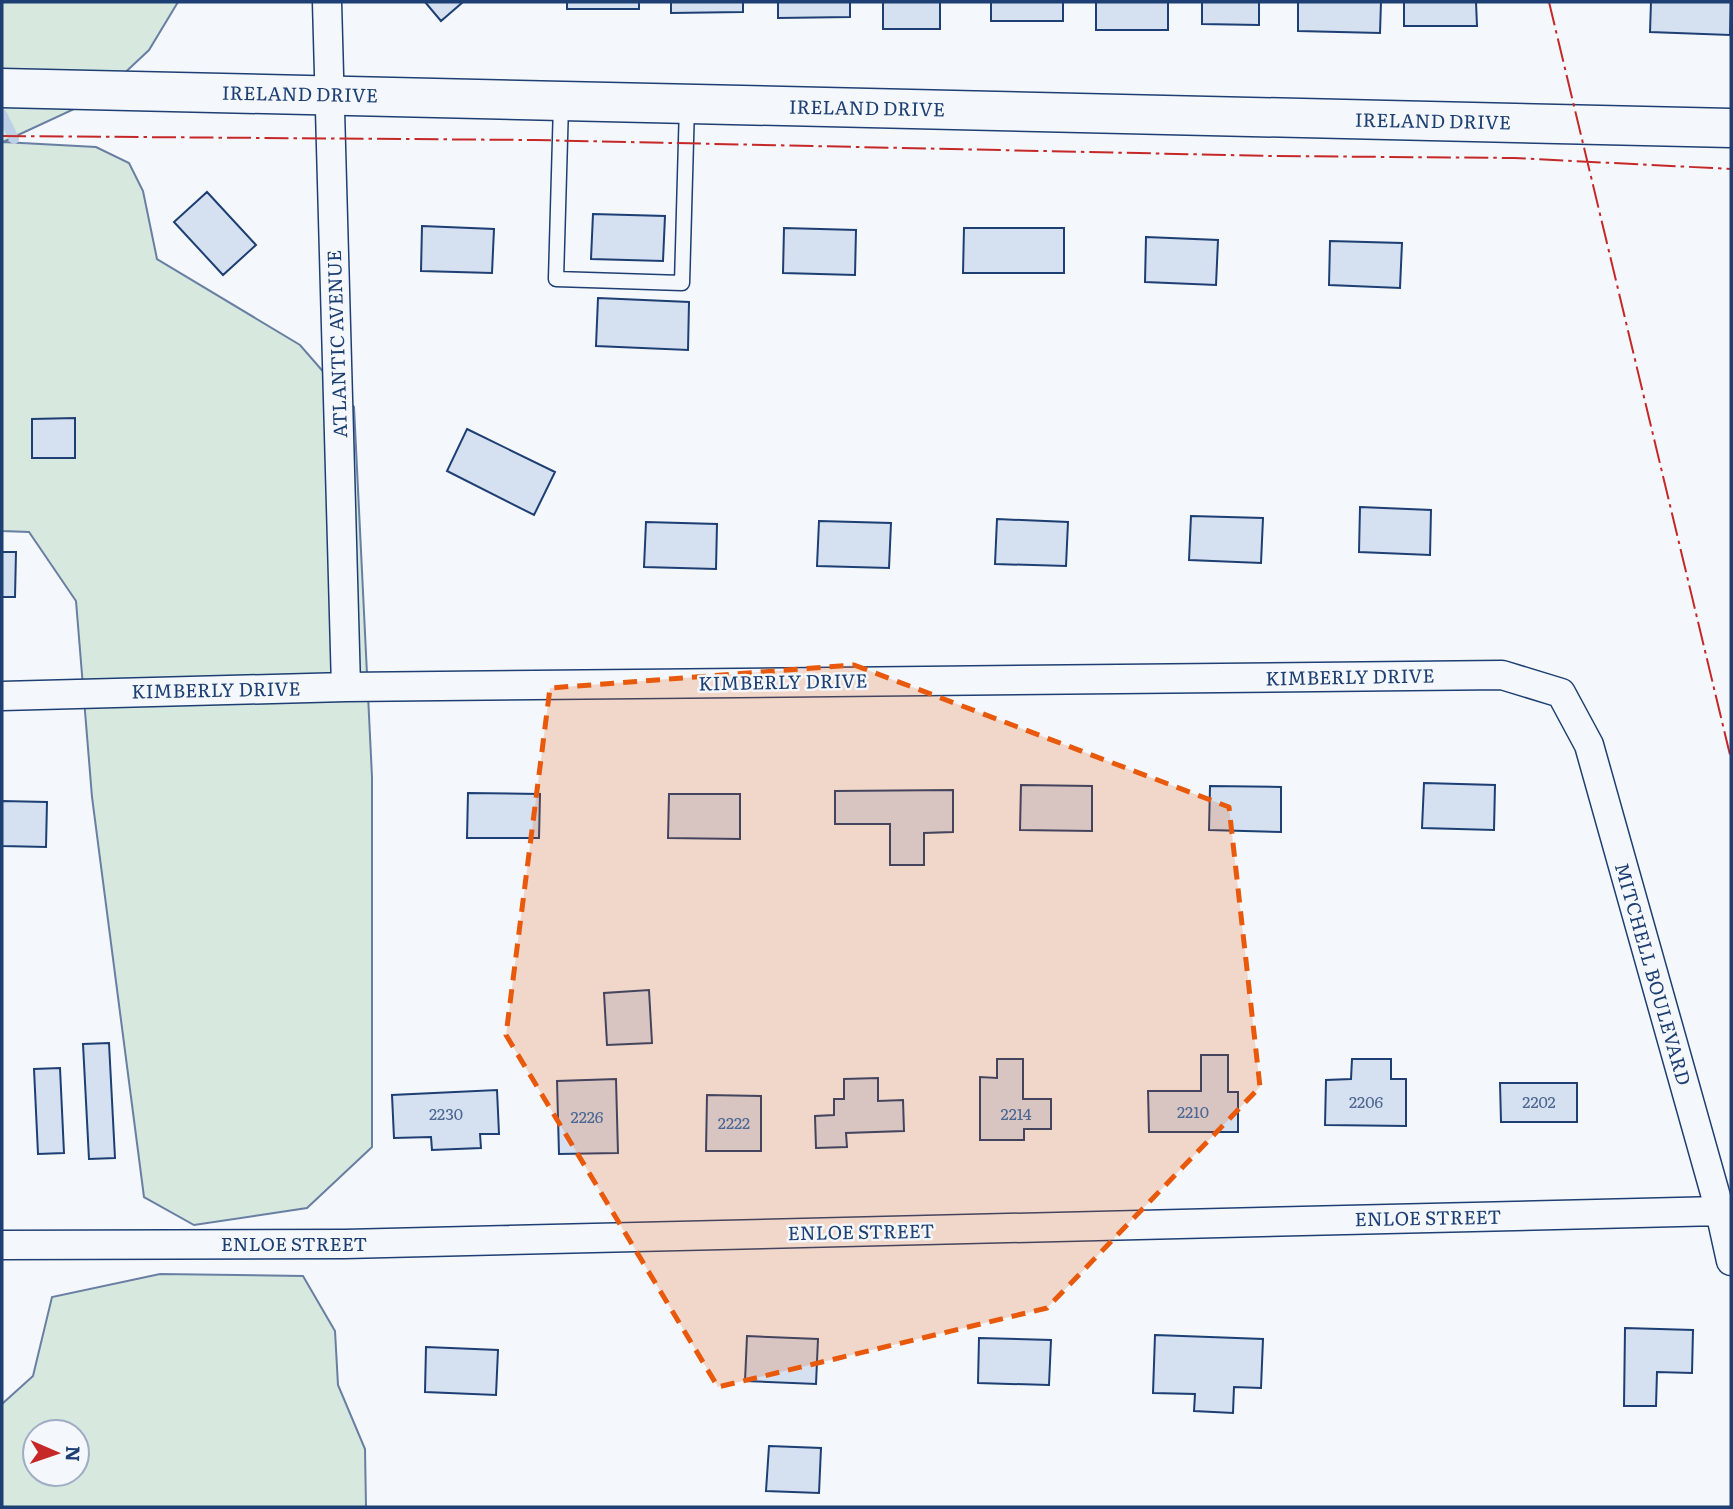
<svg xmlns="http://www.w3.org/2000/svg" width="1733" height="1509" font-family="Literata,serif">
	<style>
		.green { fill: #d7e8df; stroke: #687fa3; stroke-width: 2; fill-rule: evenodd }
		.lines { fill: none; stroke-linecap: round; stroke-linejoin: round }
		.stream { stroke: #bed0e5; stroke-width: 10 }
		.building { fill: #d5e0f0; stroke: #1d3f73; stroke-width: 2 }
		.service-casing { stroke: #1d3f73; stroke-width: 17 }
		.minor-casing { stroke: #1d3f73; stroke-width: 31 }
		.secondary-casing { stroke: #1d3f73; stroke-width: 41 }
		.service { stroke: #f4f7fb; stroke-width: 14 }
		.minor { stroke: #f4f7fb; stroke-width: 28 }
		.secondary { stroke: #f4f7fb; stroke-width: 38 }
		.power { stroke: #c62828; stroke-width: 2; stroke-dasharray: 24 5 3.5 5; stroke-linecap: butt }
		.marked { fill: #e8590c; fill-opacity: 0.2; stroke: #e8590c; stroke-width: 5; stroke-dasharray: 14 9; stroke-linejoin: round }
		.labels { text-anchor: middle; stroke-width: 5; stroke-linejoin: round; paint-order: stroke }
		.number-label { font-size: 16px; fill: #4b6792 }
		.street-label { font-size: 19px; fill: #1d3f73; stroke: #f4f7fb }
	</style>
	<rect width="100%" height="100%" fill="#f4f7fb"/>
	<path class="green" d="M2,2H178L149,50L98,98L3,142L96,147L129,163L143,191L157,259L300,345L354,407L372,777V1147L307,1208L194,1225L144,1197L92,797L76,601L29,532L2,531Z
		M160,1274L303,1276L335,1331L338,1385L365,1449L366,1507H2V1404L33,1376L52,1297ZM35,1432H77V1474H35Z"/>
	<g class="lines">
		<path class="stream" d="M2,114L14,139"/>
	</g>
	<path class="building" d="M425,2H463L441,21Z
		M567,2H639V9H567Z
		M671,2H743V12L671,13Z
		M778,2H850V17L778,18Z
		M883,2H940V29H883Z
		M991,2H1063V21H991Z
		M1096,2H1168V30H1096Z
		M1202,2H1259V25L1202,24Z
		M1298,2H1381L1380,33L1298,31Z
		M1404,2H1476L1477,26H1404Z
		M1651,2H1731L1730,35L1650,32Z
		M207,192L256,245L223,275L174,222Z
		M593,214L665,216L663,261L591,259Z
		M422,226L494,229L492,273L421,271Z
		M784,228L856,230L855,275L783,273Z
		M964,228H1064V273H963Z
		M1146,237L1218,240L1216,285L1145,282Z
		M1330,241L1402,243L1400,288L1329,285Z
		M598,298L689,302L688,350L596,346Z
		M75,418V458H32V419Z
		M467,429L555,472L534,515L447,471Z
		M1360,507L1431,510L1430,555L1359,552Z
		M1191,516L1263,518L1261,563L1189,560Z
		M997,519L1068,522L1066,566L995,564Z
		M819,521L891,523L889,568L817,566Z
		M646,522L717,524L716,569L644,567Z
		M2,552H16L15,597H2Z
		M1424,783L1495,785L1494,830L1422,828Z
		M1021,785L1092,786V831L1020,830Z
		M1210,786L1281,787V832L1209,830Z
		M953,790V832L924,833V865H890V824H835V791Z
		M468,793L540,794L539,838H467Z
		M669,794H740V839L668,838Z
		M2,801L47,802L46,847L2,846Z
		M649,990L652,1043L607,1045L604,993Z
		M109,1043L115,1158L89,1159L83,1044Z
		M1201,1055H1228V1092H1238V1132H1149L1148,1091H1201Z
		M997,1059H1023V1099H1051V1129H1024V1140H980V1077L997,1078Z
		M1352,1059H1391V1079H1406V1126L1325,1125L1326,1080L1351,1079Z
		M60,1068L64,1153L38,1154L34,1069Z
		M878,1078V1101L903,1100L904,1131L846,1133L847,1147L816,1148L815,1116L834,1115V1099H844V1079Z
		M616,1079L618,1153L559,1154L557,1081Z
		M1500,1083H1577V1122H1501Z
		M497,1090L499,1134H480L481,1148L432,1150L431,1137L394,1138L392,1095Z
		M707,1095L761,1096V1151H706Z
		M1625,1328L1693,1330L1692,1373L1657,1372L1656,1406H1624Z
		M1155,1335L1263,1339L1261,1388L1234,1387L1233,1413L1194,1411L1195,1394L1153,1393Z
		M747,1336L818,1339L816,1384L745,1381Z
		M979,1338L1051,1340L1049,1385L978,1383Z
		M426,1347L498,1350L496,1395L425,1392Z
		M769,1446L821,1448L819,1493L766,1491Z"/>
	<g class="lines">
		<defs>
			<path id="service" d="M561,104L556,279L682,283L687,105"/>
			<path id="minor" d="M327,2L346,687
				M2,696L346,687L1502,675L1561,693L1589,745L1720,1211L1731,1261
				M2,1245L345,1244L1720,1211"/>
			<path id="secondary" d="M2,88L1731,128"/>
		</defs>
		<use href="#service" class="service-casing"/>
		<use href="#minor" class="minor-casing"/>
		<use href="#secondary" class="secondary-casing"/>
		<use href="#service" class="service"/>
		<use href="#minor" class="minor"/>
		<use href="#secondary" class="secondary"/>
		<path class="power" d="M1549,2L1731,759
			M2,136L534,140L1272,156L1514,158L1731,169"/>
	</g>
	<path class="marked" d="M854,665L1229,807L1260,1087L1047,1308L718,1387L506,1035L550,688Z"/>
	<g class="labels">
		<g class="number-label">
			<text x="1366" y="1108">2206</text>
			<text x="1539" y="1108">2202</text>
			<text x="1193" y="1118">2210</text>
			<text x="446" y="1120">2230</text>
			<text x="1016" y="1120">2214</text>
			<text x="587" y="1123">2226</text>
			<text x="734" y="1129">2222</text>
		</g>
		<g class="street-label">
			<text transform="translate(300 94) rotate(1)" y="7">IRELAND DRIVE</text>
			<text transform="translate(867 108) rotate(1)" y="7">IRELAND DRIVE</text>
			<text transform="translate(1433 121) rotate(1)" y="7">IRELAND DRIVE</text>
			<text transform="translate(337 344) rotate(-92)" y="7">ATLANTIC AVENUE</text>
			<text transform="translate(1350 677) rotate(-1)" y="7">KIMBERLY DRIVE</text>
			<text transform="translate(783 682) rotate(-1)" y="7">KIMBERLY DRIVE</text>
			<text transform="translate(216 690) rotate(-1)" y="7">KIMBERLY DRIVE</text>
			<text transform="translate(1653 974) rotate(74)" y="7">MITCHELL BOULEVARD</text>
			<text transform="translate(1428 1218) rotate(-1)" y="7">ENLOE STREET</text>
			<text transform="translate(861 1232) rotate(-1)" y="7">ENLOE STREET</text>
			<text x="294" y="1251">ENLOE STREET</text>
		</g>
	</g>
	<rect width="1733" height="1509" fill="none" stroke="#1d3f73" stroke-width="7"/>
	<g transform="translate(56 1453) rotate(92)"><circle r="33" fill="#f4f7fb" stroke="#9eadc5" stroke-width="2"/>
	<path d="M0-5L12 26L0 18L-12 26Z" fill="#c62828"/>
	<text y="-10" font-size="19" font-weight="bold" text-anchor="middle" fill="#1d3f73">N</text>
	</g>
</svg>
